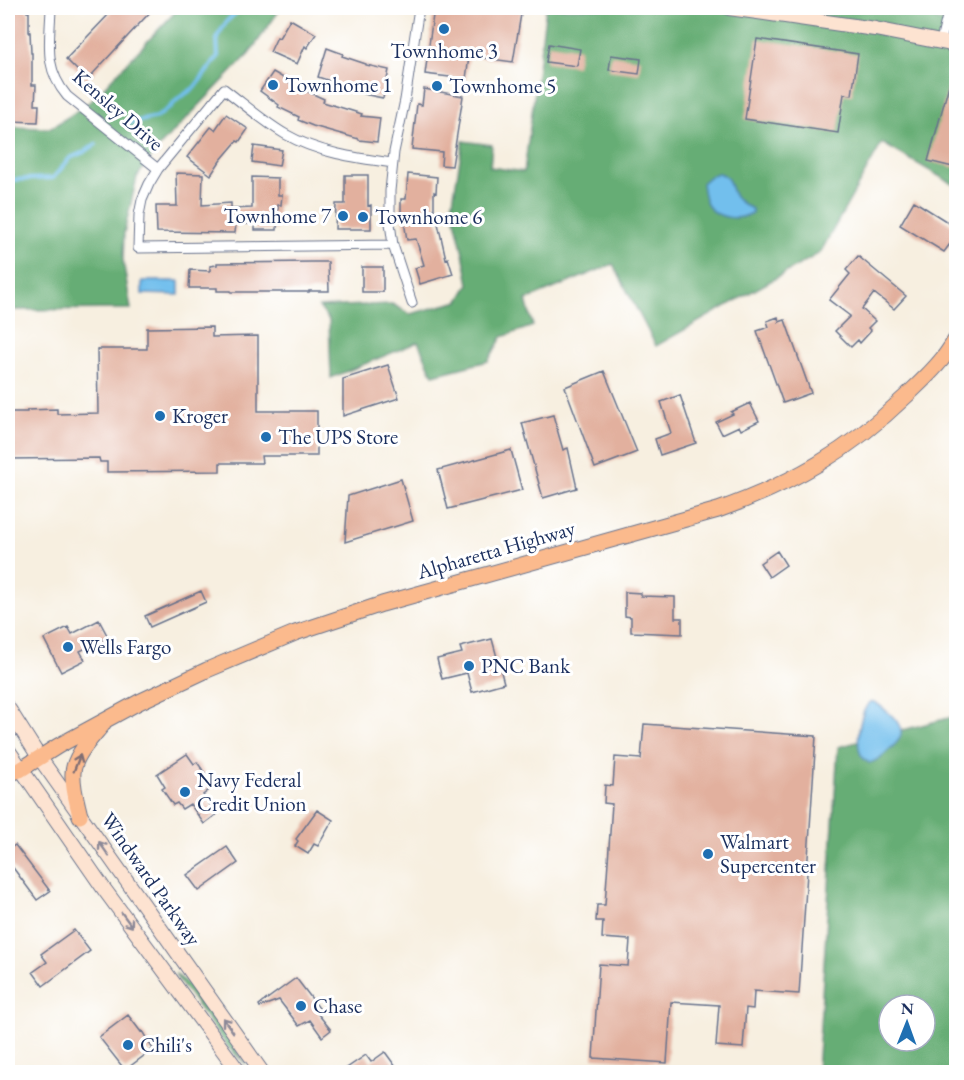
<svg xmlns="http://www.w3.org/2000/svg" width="964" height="1080" font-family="'EB Garamond',serif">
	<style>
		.green { fill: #7dc987; stroke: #4c7c72; stroke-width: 1.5 }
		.forest { fill: #66ad74; stroke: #406e69; stroke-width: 1.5; fill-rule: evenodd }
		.water { fill: #72bfed; stroke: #4677a6; stroke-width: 1.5 }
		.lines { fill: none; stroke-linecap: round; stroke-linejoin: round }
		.stream { stroke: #72bfed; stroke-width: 4 }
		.building { fill: #e2b09e }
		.street-casing { stroke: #68728c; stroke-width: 11 }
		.secondary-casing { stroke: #68728c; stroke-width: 16 }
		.primary-casing { stroke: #68728c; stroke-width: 17 }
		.street { stroke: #fff; stroke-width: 9 }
		.secondary { stroke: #fde3d1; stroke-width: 14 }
		.primary { stroke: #fbba8d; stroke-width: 15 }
		.oneway { stroke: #806e73 }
		.oneway2 { stroke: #8c8998 }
		.poi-dot { fill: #1f6fb2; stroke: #fff; stroke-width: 2 }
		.labels { text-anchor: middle; stroke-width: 6; stroke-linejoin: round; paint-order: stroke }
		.poi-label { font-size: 21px; fill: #1b2f5e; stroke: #fff; text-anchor: start }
		.street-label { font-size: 21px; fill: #1b2f5e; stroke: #fff }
	</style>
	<rect width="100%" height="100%" fill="#fff"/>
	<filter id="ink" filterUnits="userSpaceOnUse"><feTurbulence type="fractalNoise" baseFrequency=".0167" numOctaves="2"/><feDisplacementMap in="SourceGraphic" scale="12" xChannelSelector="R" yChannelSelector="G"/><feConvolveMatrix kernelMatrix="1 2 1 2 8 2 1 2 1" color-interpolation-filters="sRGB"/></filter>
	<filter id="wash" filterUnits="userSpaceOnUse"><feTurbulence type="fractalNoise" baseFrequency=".008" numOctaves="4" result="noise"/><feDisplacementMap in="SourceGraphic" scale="24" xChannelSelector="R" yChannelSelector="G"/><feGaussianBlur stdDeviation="1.35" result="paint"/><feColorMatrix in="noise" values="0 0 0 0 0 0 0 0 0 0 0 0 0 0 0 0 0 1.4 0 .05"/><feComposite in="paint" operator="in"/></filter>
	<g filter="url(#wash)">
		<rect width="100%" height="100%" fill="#f7efe0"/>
		<path class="green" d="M176,974L197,993L246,1064L229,1048L176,976Z"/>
		<path class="forest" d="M179,8H281L249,54L156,150L137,177L124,233L123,260L131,309L8,310V127L51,128L68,117L92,100Z
			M546,8H938L936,20L956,24V186L882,143L820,253L656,346L613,264L526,300L533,326L502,337L488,361L433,375L418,342L331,378L329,320L319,307L392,304L410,314L459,301L469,284L463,253L452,207L463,141L492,145L490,167L524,172Z
			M956,716V1072H817L838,747ZM889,1005H925V1041H889Z"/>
		<path class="water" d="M718,173C733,177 728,187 735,197C740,203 746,206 752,209V213C739,221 718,219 708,206C704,200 703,190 702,183L709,177Z
			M142,281H179V295L142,294Z
			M870,702H875C884,709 903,721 901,735C900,741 893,746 889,750C883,756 877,761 869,763C865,760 861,757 860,752C856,739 860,711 870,702Z"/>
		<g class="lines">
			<path class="stream" d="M130,123L157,117L169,108L179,98L194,88L218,57L217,37L227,21L241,8
				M8,180L53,178L70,158L84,152L96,144"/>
		</g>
		<g id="blocks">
			<path class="building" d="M8,8H27V12H29V32H30L31,53H32V85H36L35,105H39L38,122L8,121Z
				M107,8H154L87,80L66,59L111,12Z
				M434,8H522L513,62L469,56L466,79L425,74Z
				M290,19L316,34L307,48L305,46L297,64L270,52L277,37L279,38Z
				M757,39L858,54L852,95L844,94L838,133L745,119Z
				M549,44L580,49L577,66L546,62Z
				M327,48L343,54L342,56L366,64V65L389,70L383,98L368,95L341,87L342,85L318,77Z
				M611,55L641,59L639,74L609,70Z
				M954,67L957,68V168L928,161Z
				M273,72L287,80L286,82L324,99L323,102L362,114L361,116L380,118L377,142L359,140V139L313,126L298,120L299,117L278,107L279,105L260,91Z
				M424,89L463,96L452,166L441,165L442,152L412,149L417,104L422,105Z
				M226,114L248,129L239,142L237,141L220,161L211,175L187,157L211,127L215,130Z
				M254,146L282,150L279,166L252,162Z
				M176,173L203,174L202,205L231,203V209L252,208V177L278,178V195H282L281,205H278L277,230H255V224H236L235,233L157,232L156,206H177Z
				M408,174L437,177L436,193L434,192V219H437L446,259L448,258L453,274L420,284L415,268L424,265L416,239L407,240L403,215H401V199H406Z
				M345,175H368V206L371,205V229H335L336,204H345Z
				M914,201L957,228V240L953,245L950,244L944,252L900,225Z
				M858,256L906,296L894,309L874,293L862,309L875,321L868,328L871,331L860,343L858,340L851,347L835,331L850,316L829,300L850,274L846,270Z
				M313,262H328L329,291H309V292H231V291H217V288H189L190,270L210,271V266L217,265V263Z
				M362,267H383V292H362Z
				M778,317L779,322L785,320L811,393L783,403L757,331L769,327L767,321Z
				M212,327V337L258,336V411H317V456H261L262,463H220V471L107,472V462H100L99,458L8,459V412H27V410L57,409V414L98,413L97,349H147V328Z
				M388,365L399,398L343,416V379Z
				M604,371L637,452L595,468L565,387Z
				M680,395L696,443L660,455L655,439L671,433L661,402Z
				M750,403L759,421L741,430L739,426L722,434L716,422L733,414L731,412Z
				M553,415L563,450L568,448L577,488L543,498L522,423Z
				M511,450L522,490L448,509L438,470Z
				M401,479L413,521L345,542L348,496Z
				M777,551L786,565L769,577L760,563Z
				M201,591L206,602L150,627L145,616Z
				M625,592L641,593V596L675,597V618H682V634L631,632V617L625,616Z
				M99,620L108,637L80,651L85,660L61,672L44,639L68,627L72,634Z
				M492,639L504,683L472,692L467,673L442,679L437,659L462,653L460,647Z
				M644,724L816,736L799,994L754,991L753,1009L746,1008L743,1048L716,1046L719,1005L671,1002L667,1063L593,1058L599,964L628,966L630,940L602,938L603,921H596L597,905H605L612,804L604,803L605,785L613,786L615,757L641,759Z
				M187,754L194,764L197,762L214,786L203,795L217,814L204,824L190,804L182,809L177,803L173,805L162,789L165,787L157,774Z
				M317,810L333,820L318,846L314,844L308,854L295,846L298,841L296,839Z
				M15,845L50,891L37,900L8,861V850Z
				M227,847L238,863L199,891L187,875Z
				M74,930L90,951L43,986L33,972L47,962L41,954Z
				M296,978L322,1012L318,1014L331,1030L322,1037L310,1020L299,1026L279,1000L260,1007L259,1005Z
				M128,1015L141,1032L142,1031L153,1049L125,1070L99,1037Z
				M385,1052L396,1067L389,1072H341L366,1055L371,1062Z"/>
		</g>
	</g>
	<g filter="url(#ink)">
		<use href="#blocks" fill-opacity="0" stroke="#68728c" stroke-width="1.5"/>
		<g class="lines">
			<defs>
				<path id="street" d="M51,8C50,42 43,67 67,96L158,169
					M941,41L949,8
					M393,163C356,158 318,153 285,134C263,121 244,104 224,89L158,169L149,184L142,200L139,215L138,248L393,245
					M412,303L393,245L390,223V191L394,152L405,100L419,8"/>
				<path id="secondary" d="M729,8L875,29L956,45
					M8,708L39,757L262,1072
					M8,750L104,889L239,1072"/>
				<path id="primary" d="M8,774L20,770L58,746L139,702L207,670L295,633L382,604L718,510C791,484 849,451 905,397C918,385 932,372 943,358C948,352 952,345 956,339
					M80,816C77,802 72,787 73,773C74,755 92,738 103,724"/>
			</defs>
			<use href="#street" class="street-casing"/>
			<use href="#secondary" class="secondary-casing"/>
			<use href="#primary" class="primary-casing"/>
			<use href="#street" class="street"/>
			<use href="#secondary" class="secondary"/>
			<use href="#primary" class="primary"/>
		</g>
		<defs><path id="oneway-shaft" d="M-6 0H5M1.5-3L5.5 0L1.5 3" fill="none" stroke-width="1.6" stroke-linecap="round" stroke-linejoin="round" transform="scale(1.5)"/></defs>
		<use class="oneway" href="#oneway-shaft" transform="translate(77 763) rotate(-69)"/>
		<g class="oneway2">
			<use href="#oneway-shaft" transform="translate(104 849) rotate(-125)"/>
			<use href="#oneway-shaft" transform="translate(127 920) rotate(54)"/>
			<use href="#oneway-shaft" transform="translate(228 1025) rotate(-126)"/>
		</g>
	</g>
	<g class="poi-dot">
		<circle cx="444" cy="29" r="6"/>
		<circle cx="273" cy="85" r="6"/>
		<circle cx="437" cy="86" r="6"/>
		<circle cx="343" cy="216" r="6"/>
		<circle cx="363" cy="217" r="6"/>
		<circle cx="160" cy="416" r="6"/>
		<circle cx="266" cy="437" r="6"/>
		<circle cx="68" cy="647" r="6"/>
		<circle cx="469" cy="666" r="6"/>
		<circle cx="185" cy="792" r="6"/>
		<circle cx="708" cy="854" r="6"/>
		<circle cx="301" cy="1006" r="6"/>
		<circle cx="128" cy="1045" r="6"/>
	</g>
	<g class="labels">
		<g class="poi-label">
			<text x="444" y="58" text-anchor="middle">Townhome 3</text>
			<text x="285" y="92">Townhome 1</text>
			<text x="449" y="93">Townhome 5</text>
			<text x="331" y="223" text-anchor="end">Townhome 7</text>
			<text x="375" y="224">Townhome 6</text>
			<text x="172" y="423">Kroger</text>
			<text x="278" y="444">The UPS Store</text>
			<text x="80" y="654">Wells Fargo</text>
			<text x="481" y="673">PNC Bank</text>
			<text x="197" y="787">Navy Federal<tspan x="197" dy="24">Credit Union</tspan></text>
			<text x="720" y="849">Walmart<tspan x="720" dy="24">Supercenter</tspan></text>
			<text x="313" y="1013">Chase</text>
			<text x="140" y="1052">Chili's</text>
		</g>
		<g class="street-label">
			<text transform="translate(118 110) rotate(41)" y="7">Kensley Drive</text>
			<text transform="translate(496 550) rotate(-16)" y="7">Alpharetta Highway</text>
			<text transform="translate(151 879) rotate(55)" y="7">Windward Parkway</text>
		</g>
	</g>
	<rect width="964" height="1080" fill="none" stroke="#fff" stroke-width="30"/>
	<g transform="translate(907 1023) rotate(1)"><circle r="28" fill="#ffffff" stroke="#a4acbf" stroke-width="1.5"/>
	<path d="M0-4.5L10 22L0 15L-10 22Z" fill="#1f6fb2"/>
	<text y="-9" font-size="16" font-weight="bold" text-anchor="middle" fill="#1b2f5e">N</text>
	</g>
</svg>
